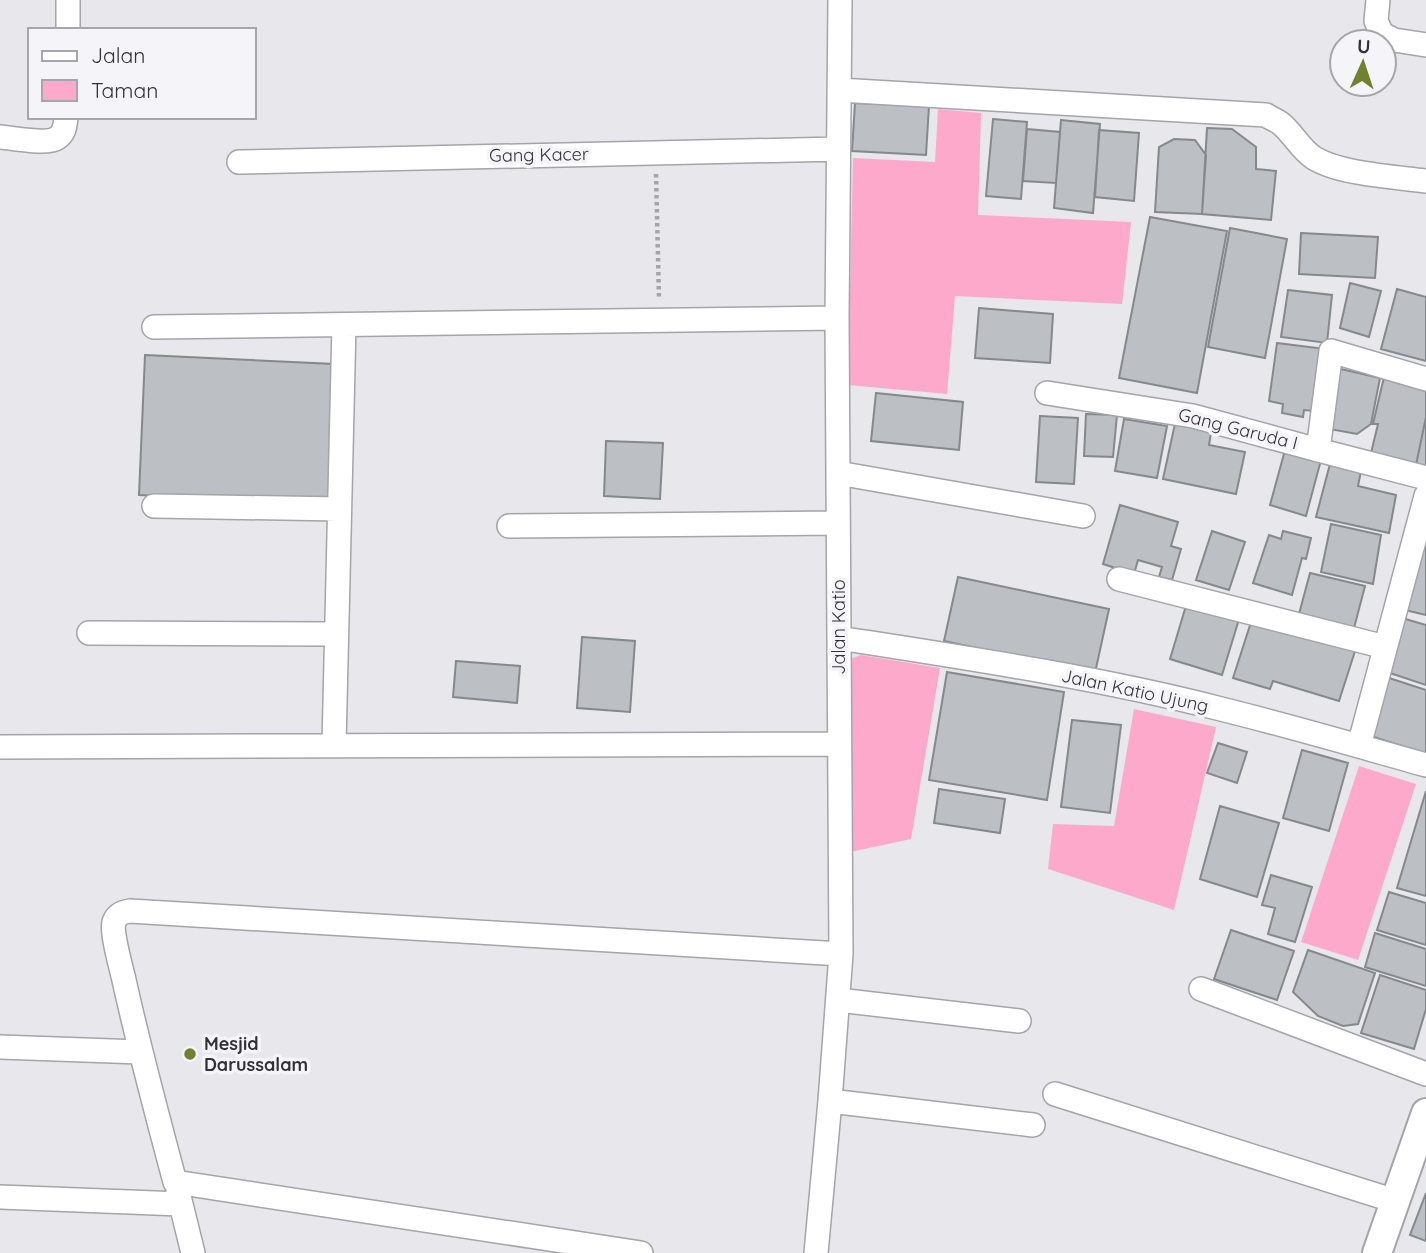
<svg xmlns="http://www.w3.org/2000/svg" width="1426" height="1253" font-family="Quicksand,sans-serif">
	<style>
		.green { fill: #fda9cc }
		.building { fill: #bcbfc3; stroke: #85888c; stroke-width: 2 }
		.lines { fill: none; stroke-linecap: round; stroke-linejoin: round }
		.minor-casing { stroke: #a4a4a9; stroke-width: 26 }
		.tertiary-casing { stroke: #a4a4a9; stroke-width: 32 }
		.path { stroke: #a5a5a9; stroke-width: 4.5; stroke-dasharray: 3.5 3.5; stroke-linecap: butt }
		.minor { stroke: #fff; stroke-width: 23 }
		.tertiary { stroke: #fff; stroke-width: 28 }
		.poi-dot { fill: #708231; stroke: #f4f4f9; stroke-width: 2.5 }
		.labels { text-anchor: middle; stroke-width: 7; stroke-linejoin: round; paint-order: stroke }
		.street-label { font-size: 18px; fill: #323234; stroke: #f4f4f9 }
		.poi-label { font-size: 18px; font-weight: bold; fill: #323234; stroke: #f4f4f9; text-anchor: start }
	</style>
	<rect width="100%" height="100%" fill="#e7e7ec"/>
	<path class="green" d="M938,109L981,113L978,215L1131,222L1122,304L955,296L947,394L848,385L853,158L935,162Z
		M861,655L940,668L911,839L850,852V659Z
		M1134,709L1216,727L1174,910L1048,869L1053,824L1114,826Z
		M1359,766L1416,784L1358,960L1301,942Z"/>
	<path class="building" d="M855,103L929,106L926,155L852,151Z
		M993,119L1027,122L1021,199L986,196Z
		M1061,120L1100,124L1093,213L1054,208Z
		M1207,128L1232,129L1256,147V169L1276,171L1271,220L1202,214Z
		M1027,129L1060,132L1056,183L1023,181Z
		M1099,130L1139,133L1134,201L1095,197Z
		M1174,139L1195,140L1206,155L1202,214L1155,212L1159,147Z
		M1150,217L1227,231L1197,393L1119,378Z
		M1230,228L1287,239L1265,358L1208,347Z
		M1301,233L1378,237L1375,278L1299,274Z
		M1350,283L1381,291L1369,337L1340,328Z
		M1397,289L1426,297V361L1381,349Z
		M1288,290L1332,295L1327,343L1281,337Z
		M979,308L1053,314L1050,363L975,358Z
		M1277,343L1326,349L1314,411L1304,410L1303,417L1282,413L1283,404L1269,401Z
		M145,355L334,364L328,503L139,495Z
		M1332,367L1380,378L1371,424L1357,434L1324,428Z
		M1384,377L1426,390V417L1416,465L1371,453L1378,424H1373Z
		M876,393L963,402L959,450L871,441Z
		M1086,414L1117,415L1113,457L1084,456Z
		M1040,416L1078,418L1074,484L1036,482Z
		M1426,417V468L1416,465Z
		M1124,419L1167,426L1157,478L1115,471Z
		M1176,419L1212,427L1209,445L1245,452L1236,494L1163,479Z
		M606,441L663,443L660,499L604,496Z
		M1285,450L1321,460L1306,516L1270,505Z
		M1330,464L1361,471L1358,486L1396,495L1389,533L1316,517Z
		M1120,505L1178,522L1171,546L1181,549L1172,580L1159,577L1162,567L1138,560L1134,574L1103,564Z
		M1331,524L1381,535L1373,584L1321,572Z
		M1212,531L1245,542L1229,590L1196,580Z
		M1283,531L1311,538L1306,559L1302,558L1292,595L1253,583L1269,535L1281,539Z
		M1424,546L1426,547V615L1405,610Z
		M1310,573L1365,586L1354,628L1299,614Z
		M958,577L1109,609L1095,673L944,641Z
		M1188,599L1240,616L1222,675L1170,659Z
		M1253,616L1356,648L1339,701L1273,681L1270,689L1233,678Z
		M1402,618L1426,625V685L1387,672Z
		M582,637L635,641L630,712L577,708Z
		M456,661L520,666L517,703L453,697Z
		M947,672L1064,692L1047,800L929,780Z
		M1386,677L1426,690V754L1368,735Z
		M1072,720L1121,725L1110,813L1061,807Z
		M1218,743L1247,752L1237,783L1207,773Z
		M1302,750L1348,763L1329,831L1283,818Z
		M939,789L1005,799L1000,833L934,823Z
		M1426,791V896L1397,888Z
		M1220,806L1279,823L1257,897L1200,879Z
		M1271,875L1312,887L1295,942L1268,934L1275,908L1262,905Z
		M1389,892L1426,903V945L1377,930Z
		M1231,930L1294,951L1277,1000L1214,979Z
		M1375,933L1426,949V986L1365,967Z
		M1308,950L1375,973L1358,1024L1343,1026L1318,1016L1293,992Z
		M1380,975L1426,990V1009L1414,1049L1361,1033Z
		M1426,1193V1241L1410,1235Z"/>
	<g class="lines">
		<defs>
			<path id="minor" d="M1378,0L1376,21L1382,34L1394,40L1426,45
				M68,30V0
				M839,90L1266,115C1270,118 1276,120 1280,123C1293,133 1300,149 1314,158C1340,174 1395,177 1426,181
				M0,137C13,138 47,145 57,138C65,133 65,125 66,117
				M239,162L838,149
				M154,327L837,318
				M1047,393L1193,416L1318,450L1426,478
				M1318,450L1331,351L1426,379
				M838,473L1083,516
				M154,506L339,509
				M509,526L837,523
				M1119,579L1385,647
				M89,633L336,634
				M839,638C967,658 1096,677 1221,709C1290,726 1358,746 1426,765
				M334,745L344,325
				M1359,746L1426,496
				M0,747L839,744
				M1201,989L1426,1074
				M838,1000L1019,1021
				M0,1047L140,1052
				M1055,1094L1395,1201
				M830,1101L1033,1125
				M178,1192L193,1253
				M0,1197L181,1204
				M641,1253L175,1182C157,1115 139,1048 124,980C121,967 111,932 114,922C117,914 123,912 130,911L841,954
				M816,1253L830,1101L841,954L837,318L840,0"/>
			<path id="tertiary" d="M1377,1253L1426,1113"/>
		</defs>
		<use href="#minor" class="minor-casing"/>
		<use href="#tertiary" class="tertiary-casing"/>
		<path class="path" d="M656,174L659,298"/>
		<use href="#minor" class="minor"/>
		<use href="#tertiary" class="tertiary"/>
	</g>
	<circle class="poi-dot" cx="190" cy="1054" r="7"/>
	<g class="labels">
		<g class="street-label">
			<text transform="translate(539 155) rotate(-1)" y="6">Gang Kacer</text>
			<text transform="translate(1238 429) rotate(14)" y="6">Gang Garuda I</text>
			<text transform="translate(839 627) rotate(-90)" y="6">Jalan Katio</text>
			<text transform="translate(1135 691) rotate(12)" y="6">Jalan Katio Ujung</text>
		</g>
		<g class="poi-label">
			<text x="204" y="1050">Mesjid<tspan x="204" dy="21">Darussalam</tspan></text>
		</g>
	</g>
	<rect x="28" y="28" width="228" height="91" fill="#f4f4f9" stroke="#a6a6aa" stroke-width="2"/>
	<rect x="42" y="51" width="35" height="10" fill="#ffffff" stroke="#a6a6aa" stroke-width="2"/>
	<text x="91" y="63" font-size="21" fill="#323234">Jalan</text>
	<rect x="42" y="80" width="35" height="21" fill="#fda9cc" stroke="#a6a6aa" stroke-width="2"/>
	<text x="91" y="98" font-size="21" fill="#323234">Taman</text>
	<g transform="translate(1363 63) rotate(3)"><circle r="33" fill="#f4f4f9" stroke="#a6a6aa" stroke-width="2"/>
	<path d="M0-5L12 26L0 18L-12 26Z" fill="#708231"/>
	<text y="-10" font-size="19" font-weight="bold" text-anchor="middle" fill="#323234">U</text>
	</g>
</svg>
